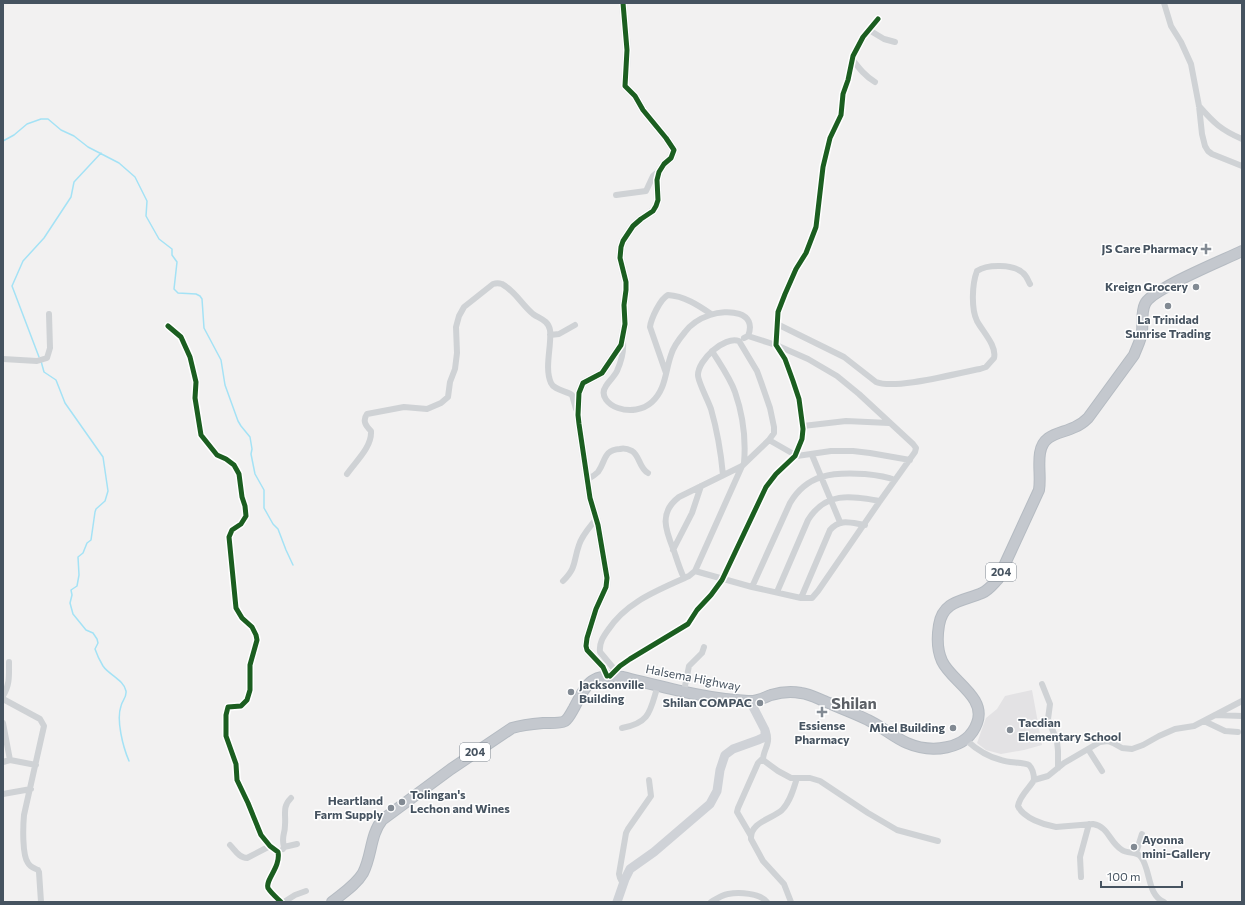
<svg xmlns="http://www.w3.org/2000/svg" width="1245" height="905" font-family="Commissioner,sans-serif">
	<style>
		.education { fill: #e3e2e4 }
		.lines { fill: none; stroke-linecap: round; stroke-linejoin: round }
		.stream { stroke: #a4e2f5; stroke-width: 1.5 }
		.trunk-casing { stroke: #b5bbc2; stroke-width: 12 }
		.minor { stroke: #cfd2d5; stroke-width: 6 }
		.tertiary { stroke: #cfd2d5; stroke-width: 8 }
		.secondary { stroke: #cfd2d7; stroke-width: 9 }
		.trunk { stroke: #c4c8ce; stroke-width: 10 }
		.cycleway-casing { stroke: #fff; stroke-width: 8 }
		.cycleway { stroke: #1b5e20; stroke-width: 5 }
		.poi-dot { fill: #828a93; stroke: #fff; stroke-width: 1.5 }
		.labels { text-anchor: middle; stroke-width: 3; stroke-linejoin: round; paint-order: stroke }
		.shield { fill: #fff; stroke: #7e8790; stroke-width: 1 }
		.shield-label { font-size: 11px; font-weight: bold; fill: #465360 }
		.poi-label { font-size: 12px; font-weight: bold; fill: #465360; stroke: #fff; text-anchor: end }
		.street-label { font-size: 12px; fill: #465360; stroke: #fff }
		.district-label { font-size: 16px; font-weight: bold; fill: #5c6066; stroke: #fff }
	</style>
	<rect width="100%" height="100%" fill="#f2f1f1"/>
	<path class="education" d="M1032,690L1042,745L1024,750L1001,754L986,750L977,743L986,718L997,709L1005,696Z"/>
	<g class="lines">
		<path class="stream" d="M3,141L14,135L27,124L41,119H48L61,130L74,136L88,147L119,163L135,177L147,201L146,216L159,239L172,249V255L177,262L174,289L178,293L196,294L200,296L202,299L204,328L221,360L225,385L238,421L241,426L250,437L252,449L251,454L255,474L264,490V508L273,524L278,529L286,550L293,565
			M39,357L12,286L23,261L44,238L71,197L74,182L101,153
			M41,361L44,372L56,380L65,403L103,457L108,491L105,501L96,509L95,512L91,540L87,543L83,553L78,557L79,575L77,586L71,590L72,595L70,603L73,614L86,630L93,633L97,639L98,643L95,649C97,655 100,661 103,666C109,675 124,680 126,691C127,697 122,701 121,706C116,720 123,747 129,761"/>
		<defs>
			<path id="trunk" d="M332,902C343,893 356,885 363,873C372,856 370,835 382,820L451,769L512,728C522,725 532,724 543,723C550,723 559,724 565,721C569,718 571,713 574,708C588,681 591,674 623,677C664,687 706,699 748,701C756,702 763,698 771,695C781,692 791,691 801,693C811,694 820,700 829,703C842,709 856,714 868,720C881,726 895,738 907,743C930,753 967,751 977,723C987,697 951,681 942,661C937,650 937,637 939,625C943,600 964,601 982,593C989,590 993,584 998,579L1039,490C1041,478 1038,465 1040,453C1043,433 1061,434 1075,427C1080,425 1084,422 1088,418L1134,355C1137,347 1141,340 1142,332C1143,323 1141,312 1145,304C1151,289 1224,260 1242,251"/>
		</defs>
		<use href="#trunk" class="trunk-casing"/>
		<path class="minor" d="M1164,3L1171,26L1181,42L1191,64L1199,106L1202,134L1205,146L1208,151L1212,154L1242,166
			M869,30L884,39L895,42
			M852,59C859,68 865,76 875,82
			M1199,106C1214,123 1221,130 1242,139
			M616,195L646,191L653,176L660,170
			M777,324L844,357L876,382C896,390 957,373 980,369L986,367L994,358C997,346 983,332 977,321C971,309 972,284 977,271C987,264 1014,264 1023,273C1027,276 1028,281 1030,284
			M168,326L181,337L190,357L196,382L195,398L201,435L217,455L226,459L234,465L239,474L242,497L245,506L246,516L241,524L232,530L229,537L236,608L242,618L252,627L256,635L257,640L250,665V690L247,700L241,706L228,707L226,715V736L236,764L237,780L248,803L261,835L270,846L278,852C281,867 265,880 268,888C271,893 277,898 281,902
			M550,335L559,334L575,325
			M623,342C624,352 621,362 617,371C614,377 609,381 606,386C599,396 609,405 618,408C630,412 643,410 652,402C666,389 665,372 671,355C673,347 680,338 685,332C691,324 701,318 710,315C727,309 758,311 748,336L744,338
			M712,351C720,364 730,378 735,392C743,415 746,440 744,463
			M3,359L37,361L47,358L50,348L49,314
			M666,373L650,327C651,319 660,299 668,295C684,296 698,305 711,314
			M803,426L846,421L889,423
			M769,440L797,456L831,451H853L870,453L910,460
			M812,455L840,522
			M347,474C356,461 372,447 371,431C366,426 362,421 367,414L404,407L427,409L441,403L448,397L450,382L455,369L457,353L456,327L459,316L464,307L493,284C496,283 499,283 502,284C515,291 522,305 533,314C540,319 548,320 550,330C552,345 544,368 551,383C554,390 566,391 572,395L576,409
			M588,479C592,477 595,475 598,472C606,461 603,450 620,449C624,448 628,449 632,451C640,456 639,468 648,473
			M673,550L692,513L701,486
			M695,571L752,587L801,598H812L818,591L880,501L915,452L916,448L913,444L859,394L837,376L808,359L776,345L748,336
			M684,578C680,570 677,560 674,551C666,531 658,513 679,497L742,466
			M563,581C577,567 573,562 579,545C582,535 590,527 596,519
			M752,587L790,503C807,474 833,472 864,474C874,475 885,476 895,480
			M777,592L808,520C826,491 851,496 880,501
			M801,598L830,530C840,518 851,523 865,525
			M615,670L600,652C599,643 603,637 608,630C627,601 659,590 689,576L695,571L742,466L769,440L774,433V427L770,408L761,382L757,371L739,341C724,336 698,360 698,375C698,382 708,400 711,409C717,430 721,453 723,475
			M610,676L620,666L630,659L688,624L697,610L711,595L722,580L766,487L776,474L795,456L802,439L803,429L799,399L793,381L785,359L776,345L778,312L785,294L796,269L806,253L816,227L823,167L830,138L841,115L843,94L848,80L853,56L863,37L878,19
			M1042,684L1050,704L1048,719L1057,741L1058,751V768
			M684,691L689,666L702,653L704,647
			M3,696C10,685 9,675 9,662
			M3,699L40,719L44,726L24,815C23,826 22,855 28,863C30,867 34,868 38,870L39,872L41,902
			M1215,715L1242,716
			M1204,721L1225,731L1238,732
			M3,723L10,760
			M622,728C651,723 650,710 658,685
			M767,732C771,744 763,750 763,760L778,771L791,778H810L820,781L868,813L897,830L938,841
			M966,740C976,749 988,757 1001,760C1008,763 1024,762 1029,765C1033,769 1034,774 1034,780C1029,789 1020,795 1018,806C1023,818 1044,825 1056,827L1093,824C1109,827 1109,842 1122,850C1128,854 1137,851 1141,857C1151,870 1147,895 1164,902
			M1088,749L1102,771
			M3,762L10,760L36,765
			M1034,780L1048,776L1064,763L1100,742L1108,741L1113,743L1122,748L1132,749L1143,745L1159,736L1175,729L1194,726L1242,701
			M3,794L31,789
			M751,836L737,812L738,808L758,763L763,758
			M230,845C235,850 239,858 247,858L270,846
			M284,847C281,836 285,835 285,825C286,814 282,807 291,798
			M283,849L284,847L297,844
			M1136,853L1142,834
			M1081,877L1080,857L1089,824
			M623,884L620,878L619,874L626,833L628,829L651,796L649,780
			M284,902L295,895L306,891
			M711,902C716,899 722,895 728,894C739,892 760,893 767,902
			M791,902L784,884L763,861L751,839C750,822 772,819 782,810C790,802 794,788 797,778"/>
		<path class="tertiary" d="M607,676L603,667L587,650L586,646L587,638L596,609L606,587L607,578L598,525L590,498L579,424L578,415L579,393L583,383L602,373L621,345L625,324L624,305L626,290V282L620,258L621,247L623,241L633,226L641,219L653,211L656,206L658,200L657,180L659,172L664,164L671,158L674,150L666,138L643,110L635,96L625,86L627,50L623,3"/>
		<path class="secondary" d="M617,902L625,879L630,869L654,852L710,804L717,791L720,770L725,755L733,749L758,740L765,737V730L750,701"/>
		<use href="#trunk" class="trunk"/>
		<defs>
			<path id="cycleway" d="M168,326L181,337L190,357L196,382L195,398L201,435L217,455L226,459L234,465L239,474L242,497L245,506L246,516L241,524L232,530L229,537L236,608L242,618L252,627L256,635L257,640L250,665V690L247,700L241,706L228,707L226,715V736L236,764L237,780L248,803L261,835L270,846L278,852C281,867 265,880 268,888C271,893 277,898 281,902
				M607,676L603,667L587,650L586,646L587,638L596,609L606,587L607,578L598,525L590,498L579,424L578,415L579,393L583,383L602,373L621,345L625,324L624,305L626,290V282L620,258L621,247L623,241L633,226L641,219L653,211L656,206L658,200L657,180L659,172L664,164L671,158L674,150L666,138L643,110L635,96L625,86L627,50L623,3
				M610,676L620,666L630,659L688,624L697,610L711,595L722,580L766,487L776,474L795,456L802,439L803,429L799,399L793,381L785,359L776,345L778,312L785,294L796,269L806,253L816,227L823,167L830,138L841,115L843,94L848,80L853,56L863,37L878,19"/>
		</defs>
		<use href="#cycleway" class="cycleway-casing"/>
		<use href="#cycleway" class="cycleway"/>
	</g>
	<g class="poi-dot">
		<path d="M1204 243h4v4h4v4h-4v4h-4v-4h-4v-4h4z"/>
		<circle cx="1196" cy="287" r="4"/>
		<circle cx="1168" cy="306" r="4"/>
		<circle cx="571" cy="692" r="4"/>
		<circle cx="760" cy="703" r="4"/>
		<path d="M820 706h4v4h4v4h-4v4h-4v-4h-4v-4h4z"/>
		<circle cx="953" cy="728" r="4"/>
		<circle cx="1010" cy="730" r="4"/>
		<circle cx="402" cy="802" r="4"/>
		<circle cx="391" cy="808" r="4"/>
		<circle cx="1134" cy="847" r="4"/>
	</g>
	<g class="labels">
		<g class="shield">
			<rect x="986" y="563" width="30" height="18" rx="3"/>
			<rect x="460" y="743" width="30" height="18" rx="3"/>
		</g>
		<g class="shield-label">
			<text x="1001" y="576">204</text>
			<text x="475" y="756">204</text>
		</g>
		<g class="poi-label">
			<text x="1198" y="253">JS Care Pharmacy</text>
			<text x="1188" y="291">Kreign Grocery</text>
			<text x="1168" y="324" text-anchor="middle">La Trinidad<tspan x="1168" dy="14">Sunrise Trading</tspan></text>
			<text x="579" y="689" text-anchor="start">Jacksonville<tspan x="579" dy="14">Building</tspan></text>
			<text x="752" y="707">Shilan COMPAC</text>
			<text x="1018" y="727" text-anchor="start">Tacdian<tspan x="1018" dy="14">Elementary School</tspan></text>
			<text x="822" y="730" text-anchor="middle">Essiense<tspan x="822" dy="14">Pharmacy</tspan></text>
			<text x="945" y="732">Mhel Building</text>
			<text x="410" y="799" text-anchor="start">Tolingan's<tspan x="410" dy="14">Lechon and Wines</tspan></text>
			<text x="383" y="805">Heartland<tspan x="383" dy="14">Farm Supply</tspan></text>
			<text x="1142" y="844" text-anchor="start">Ayonna<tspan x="1142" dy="14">mini-Gallery</tspan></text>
		</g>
		<g class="street-label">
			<text transform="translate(693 678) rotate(11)" y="4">Halsema Highway</text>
		</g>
		<g class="district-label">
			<text x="854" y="709">Shilan</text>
		</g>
	</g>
	<rect width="1245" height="905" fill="none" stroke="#465360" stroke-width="8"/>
	<path d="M1101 881v6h81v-6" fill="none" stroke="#465360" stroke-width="2"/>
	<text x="1107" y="881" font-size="12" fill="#465360" stroke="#ffffff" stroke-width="3" paint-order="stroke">100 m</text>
</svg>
